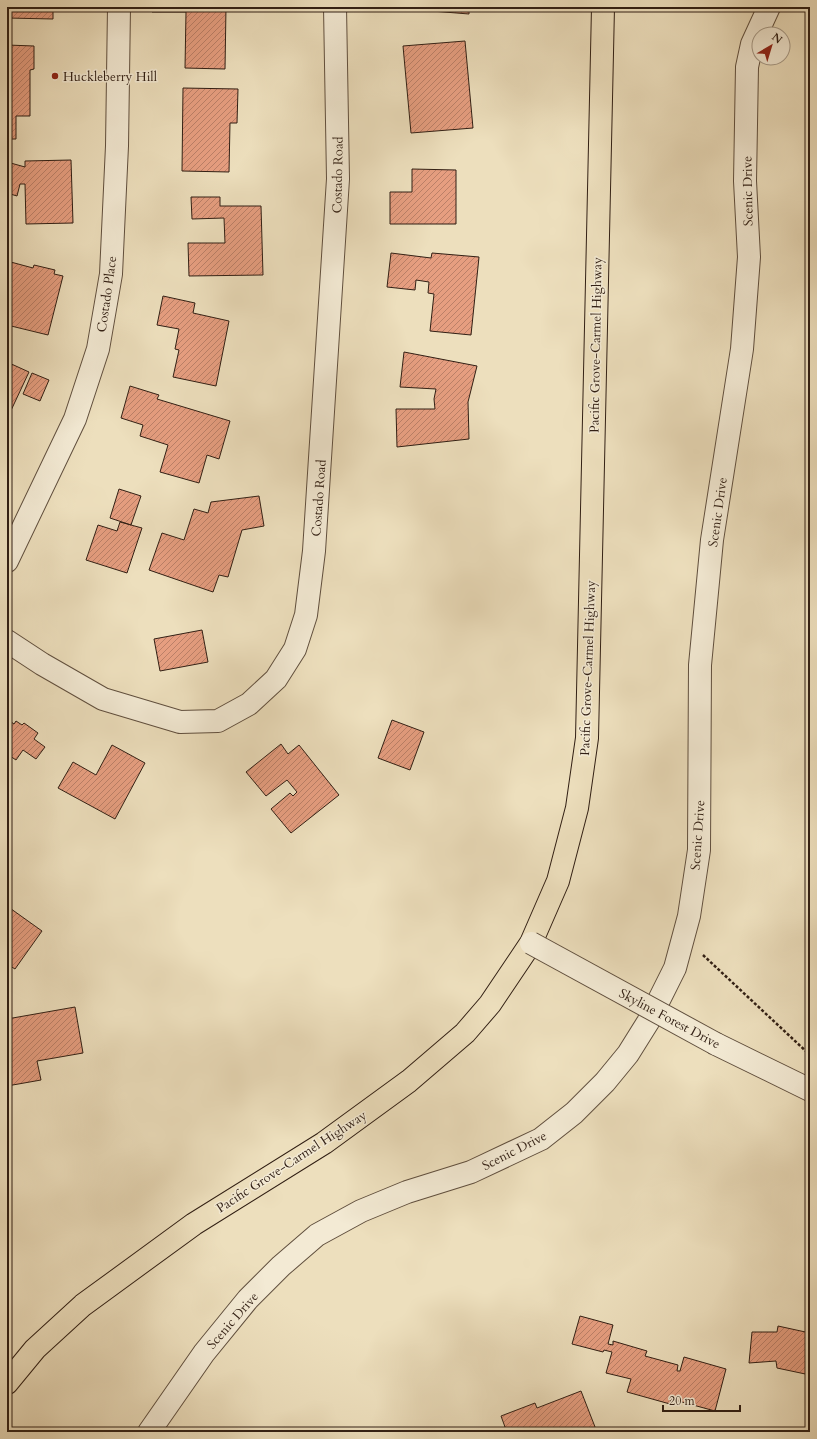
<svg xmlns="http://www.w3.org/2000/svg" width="817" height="1439" font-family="Cardo,serif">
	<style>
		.building { fill: url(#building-hatch); stroke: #311f14 }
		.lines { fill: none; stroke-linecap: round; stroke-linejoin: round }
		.minor-casing { stroke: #604f3e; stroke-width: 24 }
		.tertiary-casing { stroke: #604f3e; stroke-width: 24 }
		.primary-casing { stroke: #311f14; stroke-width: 24 }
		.path { stroke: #311f14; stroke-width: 2.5; stroke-dasharray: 3 2; stroke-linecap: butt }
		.minor { stroke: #f3ead4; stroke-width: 22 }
		.tertiary { stroke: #f3ead4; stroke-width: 22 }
		.primary { stroke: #eddfbd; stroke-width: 22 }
		.tertiary-bridge-casing { stroke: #604f3e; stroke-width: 24; stroke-linecap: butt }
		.tertiary-bridge { stroke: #f3ead4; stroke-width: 22 }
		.poi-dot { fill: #8f2418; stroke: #f3ead4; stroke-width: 1.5 }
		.labels { text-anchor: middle; stroke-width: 3; stroke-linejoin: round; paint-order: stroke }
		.poi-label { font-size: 13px; fill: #311f14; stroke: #f3ead4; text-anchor: start }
		.street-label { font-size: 13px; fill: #311f14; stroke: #f3ead4 }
	</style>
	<defs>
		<pattern id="building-hatch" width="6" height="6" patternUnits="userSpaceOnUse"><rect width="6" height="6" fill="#e69e80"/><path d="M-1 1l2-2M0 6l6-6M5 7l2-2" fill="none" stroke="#bb8068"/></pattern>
	</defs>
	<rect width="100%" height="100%" fill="#eddfbd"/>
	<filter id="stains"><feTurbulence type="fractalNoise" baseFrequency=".005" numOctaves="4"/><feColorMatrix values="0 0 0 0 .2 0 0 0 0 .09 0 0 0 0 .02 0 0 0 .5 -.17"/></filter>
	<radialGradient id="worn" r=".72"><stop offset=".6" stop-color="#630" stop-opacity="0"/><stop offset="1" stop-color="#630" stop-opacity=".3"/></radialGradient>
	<path class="building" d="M7,7H53V19L7,18Z
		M152,7H226L225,69L185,68L186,12H152Z
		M407,7H469V14L407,9Z
		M465,41L473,128L411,133L403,46Z
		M7,45L34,46V69L30,70V116H16V139H7Z
		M183,88L238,89L237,123H230L229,172L182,171Z
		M71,160L73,223L26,224L25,184H20L17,196L7,193V162L25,167V161Z
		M412,169L456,170V224H390V192H412Z
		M191,197H220V206H261L263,275L189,276L188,243H225L224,218L192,219Z
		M391,253L431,258L432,253L479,257L471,335L430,331L434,294L428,293L429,282L416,280L415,290L387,287Z
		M7,261L33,268L34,265L55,270L54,274L63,276L48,335L7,325Z
		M163,296L195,303L193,313L229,321L216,386L173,377L179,350L175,349L179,329L157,325Z
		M404,352L477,366L468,402L469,439L397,447L396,409H435L434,399L436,389L400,387Z
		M7,362L29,372L7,419Z
		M32,373L49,380L40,401L23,394Z
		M130,386L159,395L157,399L230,421L219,459L207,455L199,483L160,472L168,445L140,436L143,425L121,418Z
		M119,489L141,496L131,525L110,518Z
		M259,496L264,526L242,530L228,577L219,575L213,592L149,570L162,533L184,540L194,509L208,513L211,502Z
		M120,522L142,528L127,573L86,560L98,525L117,531Z
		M202,630L208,662L160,671L154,639Z
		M7,719L14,724L16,721L22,725L24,723L38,733L34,739L45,747L36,759L23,750L16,760L7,754Z
		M392,720L424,732L410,770L378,758Z
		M281,744L288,754L299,745L339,795L291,833L271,809L290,793L293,796L297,792L287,780L266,796L246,772Z
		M112,745L145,763L115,819L58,788L73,762L96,775Z
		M7,906L42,931L15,969L7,964Z
		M75,1007L83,1053L37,1061L41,1080L7,1086V1019Z
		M580,1316L613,1325L608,1344L613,1345V1341L647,1351L645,1356L678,1365L677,1371H680L684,1357L726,1369L715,1411L671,1399L670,1404L627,1392L631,1379L606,1373L612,1352L604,1350L603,1352L572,1344Z
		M778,1326L810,1333V1375L777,1368L776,1361L749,1363L752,1332H777Z
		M581,1391L597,1432H492L505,1427L501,1416L535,1403L537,1408Z"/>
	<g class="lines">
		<defs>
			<path id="minor" d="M7,561L75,419L98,349L111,274L117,146L119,7
				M7,641L42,664L103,699L180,722L218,721L249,704L276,679L295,649L306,615L314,551L338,179L335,7"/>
			<path id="tertiary" d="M716,1044L810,1090
				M149,1432L204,1353L248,1299L281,1266L317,1235L361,1211L407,1192L471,1172L541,1139L574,1113L605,1082L628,1054L648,1022L675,968L689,916L699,850L700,665L712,540L742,349L749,257L745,181L747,67L752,44L769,7"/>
			<path id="primary" d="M7,1383L35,1349L83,1305L194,1224L324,1143L409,1081L465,1033L490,1004L531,943L558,881L577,808L587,738L603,7"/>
		</defs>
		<use href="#minor" class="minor-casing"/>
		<use href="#tertiary" class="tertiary-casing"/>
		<use href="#primary" class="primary-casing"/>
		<path class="path" d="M703,955L810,1055"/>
		<use href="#minor" class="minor"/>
		<use href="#tertiary" class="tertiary"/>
		<use href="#primary" class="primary"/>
		<defs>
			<path id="tertiary-bridge" d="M531,943L716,1044"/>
		</defs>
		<use href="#tertiary-bridge" class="tertiary-bridge-casing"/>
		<use href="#tertiary-bridge" class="tertiary-bridge"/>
	</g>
	<circle class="poi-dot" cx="55" cy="76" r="4"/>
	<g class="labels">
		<g class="poi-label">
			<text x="63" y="81">Huckleberry Hill</text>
		</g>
		<g class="street-label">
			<text transform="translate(337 175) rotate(-89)" y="5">Costado Road</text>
			<text transform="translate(747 191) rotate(-91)" y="5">Scenic Drive</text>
			<text transform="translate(106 294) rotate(-82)" y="5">Costado Place</text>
			<text transform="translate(595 345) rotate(-89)" y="5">Pacific Grove-Carmel Highway</text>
			<text transform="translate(318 498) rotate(-86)" y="5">Costado Road</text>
			<text transform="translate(717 512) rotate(-82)" y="5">Scenic Drive</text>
			<text transform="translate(587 668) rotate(-88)" y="5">Pacific Grove-Carmel Highway</text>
			<text transform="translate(697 835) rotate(-86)" y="5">Scenic Drive</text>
			<text transform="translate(670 1018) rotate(28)" y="5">Skyline Forest Drive</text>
			<text transform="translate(514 1150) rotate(-27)" y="5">Scenic Drive</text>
			<text transform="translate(291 1161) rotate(-33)" y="5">Pacific Grove-Carmel Highway</text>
			<text transform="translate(232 1320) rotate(-49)" y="5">Scenic Drive</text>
		</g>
	</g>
	<rect width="817" height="1439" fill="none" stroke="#eddfbd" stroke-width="24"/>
	<rect x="8" y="8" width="801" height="1423" fill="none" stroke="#311f14" stroke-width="2"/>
	<rect x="12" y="12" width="793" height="1415" fill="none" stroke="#311f14"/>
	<g transform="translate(771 46) rotate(38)"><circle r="19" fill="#f3ead4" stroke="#a59987"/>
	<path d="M0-3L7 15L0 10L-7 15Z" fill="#8f2418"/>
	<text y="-6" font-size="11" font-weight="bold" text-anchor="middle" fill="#311f14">N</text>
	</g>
	<path d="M663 1405v6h77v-6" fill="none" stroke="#311f14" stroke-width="2"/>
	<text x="669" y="1405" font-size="12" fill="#311f14" stroke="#f3ead4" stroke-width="3" paint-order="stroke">20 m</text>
	<rect width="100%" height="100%" filter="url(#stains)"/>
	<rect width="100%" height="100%" fill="url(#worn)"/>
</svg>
